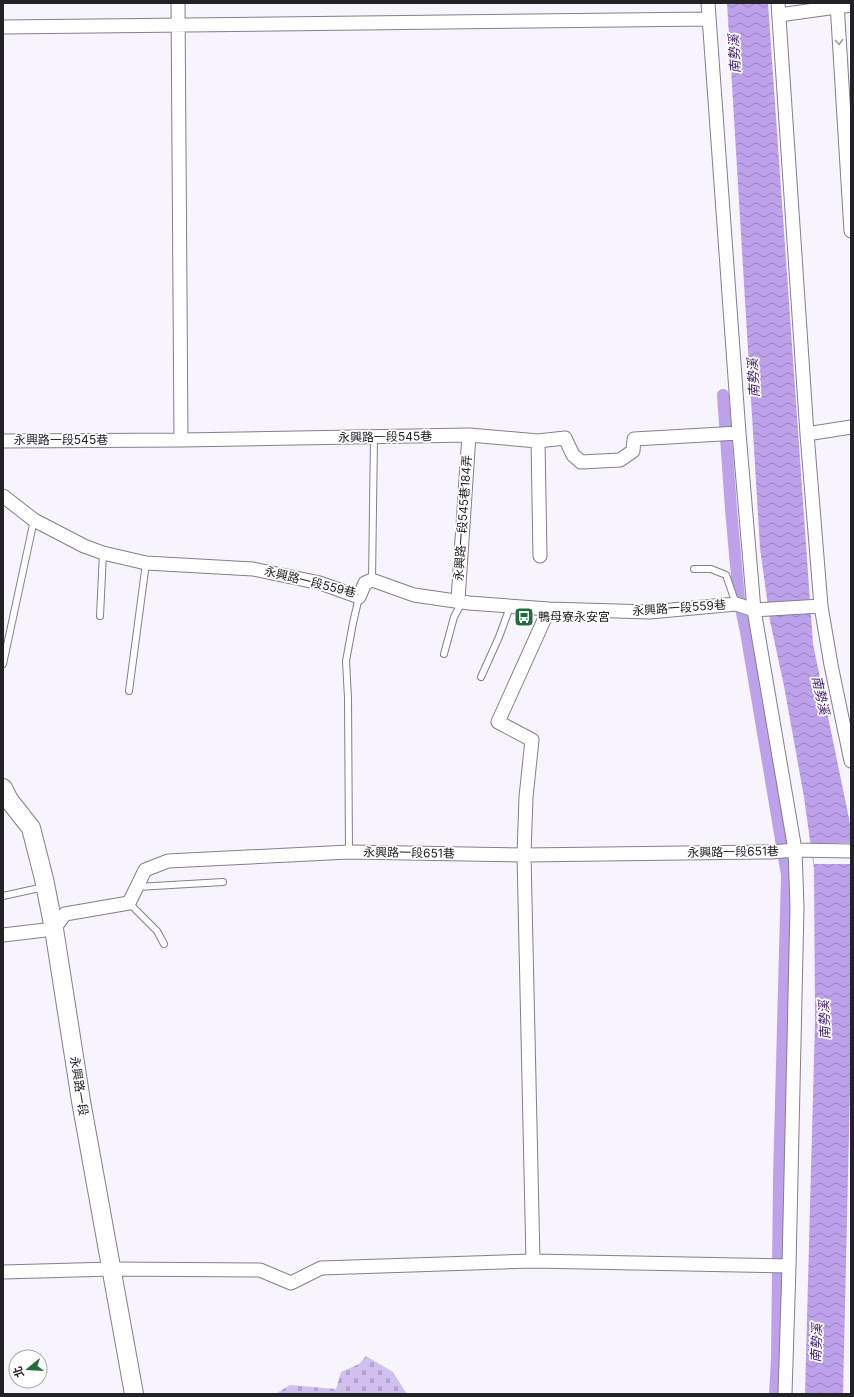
<svg xmlns="http://www.w3.org/2000/svg" width="854" height="1397" font-family="Inter,'Noto Sans TC',sans-serif">
	<style>
		.cemetery { fill: url(#cemetery-stones) }
		.water { fill: url(#water-waves) }
		.pier { fill: #f7f4fd }
		.lines { fill: none; stroke-linecap: round; stroke-linejoin: round }
		.canal { stroke: #bea1eb; stroke-width: 12 }
		.lane-casing { stroke: #847f8c; stroke-width: 8 }
		.street-casing { stroke: #847f8c; stroke-width: 15 }
		.secondary-casing { stroke: #847f8c; stroke-width: 20 }
		.lane { stroke: #fff; stroke-width: 6 }
		.street { stroke: #fff; stroke-width: 13 }
		.secondary { stroke: #fff; stroke-width: 18 }
		.oneway { stroke: #9c9b9d }
		.labels { text-anchor: middle; stroke-width: 3.5; stroke-linejoin: round; paint-order: stroke }
		.street-label { font-size: 12px; fill: #222126; stroke: #fff }
		.poi-label { font-size: 12px; fill: #222126; stroke: #fff; text-anchor: start }
		.water-label { font-size: 13px; font-style: italic; fill: #40156a; stroke: #fff }
	</style>
	<defs>
		<pattern id="cemetery-stones" width="16" height="16" patternUnits="userSpaceOnUse"><rect width="16" height="16" fill="#d1bff0"/><path d="M2 7V4a2 2 0 0 1 4 0v3zM10 15v-3a2 2 0 0 1 4 0v3z" fill="#b3a4ce"/></pattern>
		<pattern id="water-waves" width="16" height="10" patternUnits="userSpaceOnUse"><rect width="16" height="10" fill="#bea1eb"/><path d="M0 5q4-4 8 0t8 0" fill="none" stroke="#9a83be"/></pattern>
	</defs>
	<rect width="100%" height="100%" fill="#f7f4fd"/>
	<path class="cemetery" d="M366,1356L393,1372L407,1394H275L290,1385L336,1389L341,1372L359,1364Z"/>
	<path class="water" d="M727,3H768L813,644L851,828V1046L843,1394H805L815,1021L814,869L804,797L784,686L770,621L760,548Z"/>
	<path class="pier" d="M812,843H851V864H814Z"/>
	<g class="lines">
		<path class="canal" d="M723,395L731,509L739,599L746,632L787,875L779,1179L777,1359L775,1394"/>
		<defs>
			<path id="lane" d="M694,569H711L726,575L736,604
				M372,580L374,437
				M100,616L103,553
				M444,654L454,617L462,602
				M3,664L34,520
				M481,677L499,637L510,607
				M129,691L146,563
				M349,852L348,698L346,661L353,623L359,597
				M137,887L223,882
				M3,896L44,887
				M129,903L157,931L164,944"/>
			<path id="street" d="M178,3L181,440
				M708,3L739,433L754,610L795,850L797,907L789,1266L785,1394
				M778,3L807,434L821,606L831,665L851,761
				M837,3L851,231
				M779,15L851,5
				M3,27L709,19
				M807,434L851,427
				M3,441L181,440L469,435L538,441L565,438L573,455L581,462L620,460L633,451L634,439L739,433
				M538,441L540,556
				M3,496L34,520L84,546L103,553L146,563L253,569L320,583L359,597L365,583L372,580L414,595L469,603L549,609L650,612L736,604L754,610L821,606
				M458,600L469,435
				M3,935L54,929L65,914L129,903L145,870L168,861L349,852L524,855L771,852L795,850L851,851
				M533,1261L524,855L526,797L532,740L498,722L549,609
				M3,1272L112,1269L260,1270L291,1283L321,1268L533,1261L789,1266"/>
			<path id="secondary" d="M3,788L9,800L31,828L44,879L54,929L81,1101L134,1394"/>
		</defs>
		<use href="#lane" class="lane-casing"/>
		<use href="#street" class="street-casing"/>
		<use href="#secondary" class="secondary-casing"/>
		<use href="#lane" class="lane"/>
		<use href="#street" class="street"/>
		<use href="#secondary" class="secondary"/>
	</g>
	<defs><path id="oneway-chevron" d="M-2-3.5L2.5 0L-2 3.5" fill="none" stroke-width="1.6" stroke-linecap="round" stroke-linejoin="round"/></defs>
	<use class="oneway" href="#oneway-chevron" transform="translate(839 42) rotate(86)"/>
	<defs>
		<symbol id="bus-square" viewBox="-11 -11 22 22"><rect x="-9" y="-9" width="18" height="18" rx="4" fill="#216e3d" stroke="#fff"/><path d="M-5-6H5V4H4V6H2V4H-2V6H-4V4H-5ZM-3.5-4V0h7V-4ZM-3.5 1.2v1.5H-2V1.2ZM2 1.2v1.5H3.5V1.2Z" fill="#fff"/></symbol>
	</defs>
	<g fill-rule="evenodd">
		<use href="#bus-square" x="513" y="606" width="22" height="22"/>
	</g>
	<g class="labels">
		<g class="street-label">
			<text transform="translate(385 437) rotate(-1)" y="4">永興路一段545巷</text>
			<text x="61" y="444">永興路一段545巷</text>
			<text transform="translate(463 518) rotate(-86)" y="4">永興路一段545巷184弄</text>
			<text transform="translate(310 582) rotate(14)" y="4">永興路一段559巷</text>
			<text transform="translate(679 608) rotate(-4)" y="4">永興路一段559巷</text>
			<text transform="translate(733 852) rotate(-1)" y="4">永興路一段651巷</text>
			<text transform="translate(409 853) rotate(1)" y="4">永興路一段651巷</text>
			<text transform="translate(79 1086) rotate(81)" y="4">永興路一段</text>
		</g>
		<g class="poi-label">
			<text x="538" y="621">鴨母寮永安宮</text>
		</g>
		<g class="water-label">
			<text transform="translate(734 54) rotate(-93)" y="5">南勢溪</text>
			<text transform="translate(753 378) rotate(-93)" y="5">南勢溪</text>
			<text transform="translate(821 695) rotate(78)" y="5">南勢溪</text>
			<text transform="translate(824 1020) rotate(-92)" y="5">南勢溪</text>
			<text transform="translate(816 1343) rotate(-88)" y="5">南勢溪</text>
		</g>
	</g>
	<rect width="854" height="1397" fill="none" stroke="#222126" stroke-width="8"/>
	<g transform="translate(28 1369) rotate(252)"><circle r="19" fill="#ffffff" stroke="#a7a6a8"/>
	<path d="M0-3L7 15L0 10L-7 15Z" fill="#216e3d"/>
	<text y="-6" font-size="11" font-weight="bold" text-anchor="middle" fill="#222126">北</text>
	</g>
</svg>
